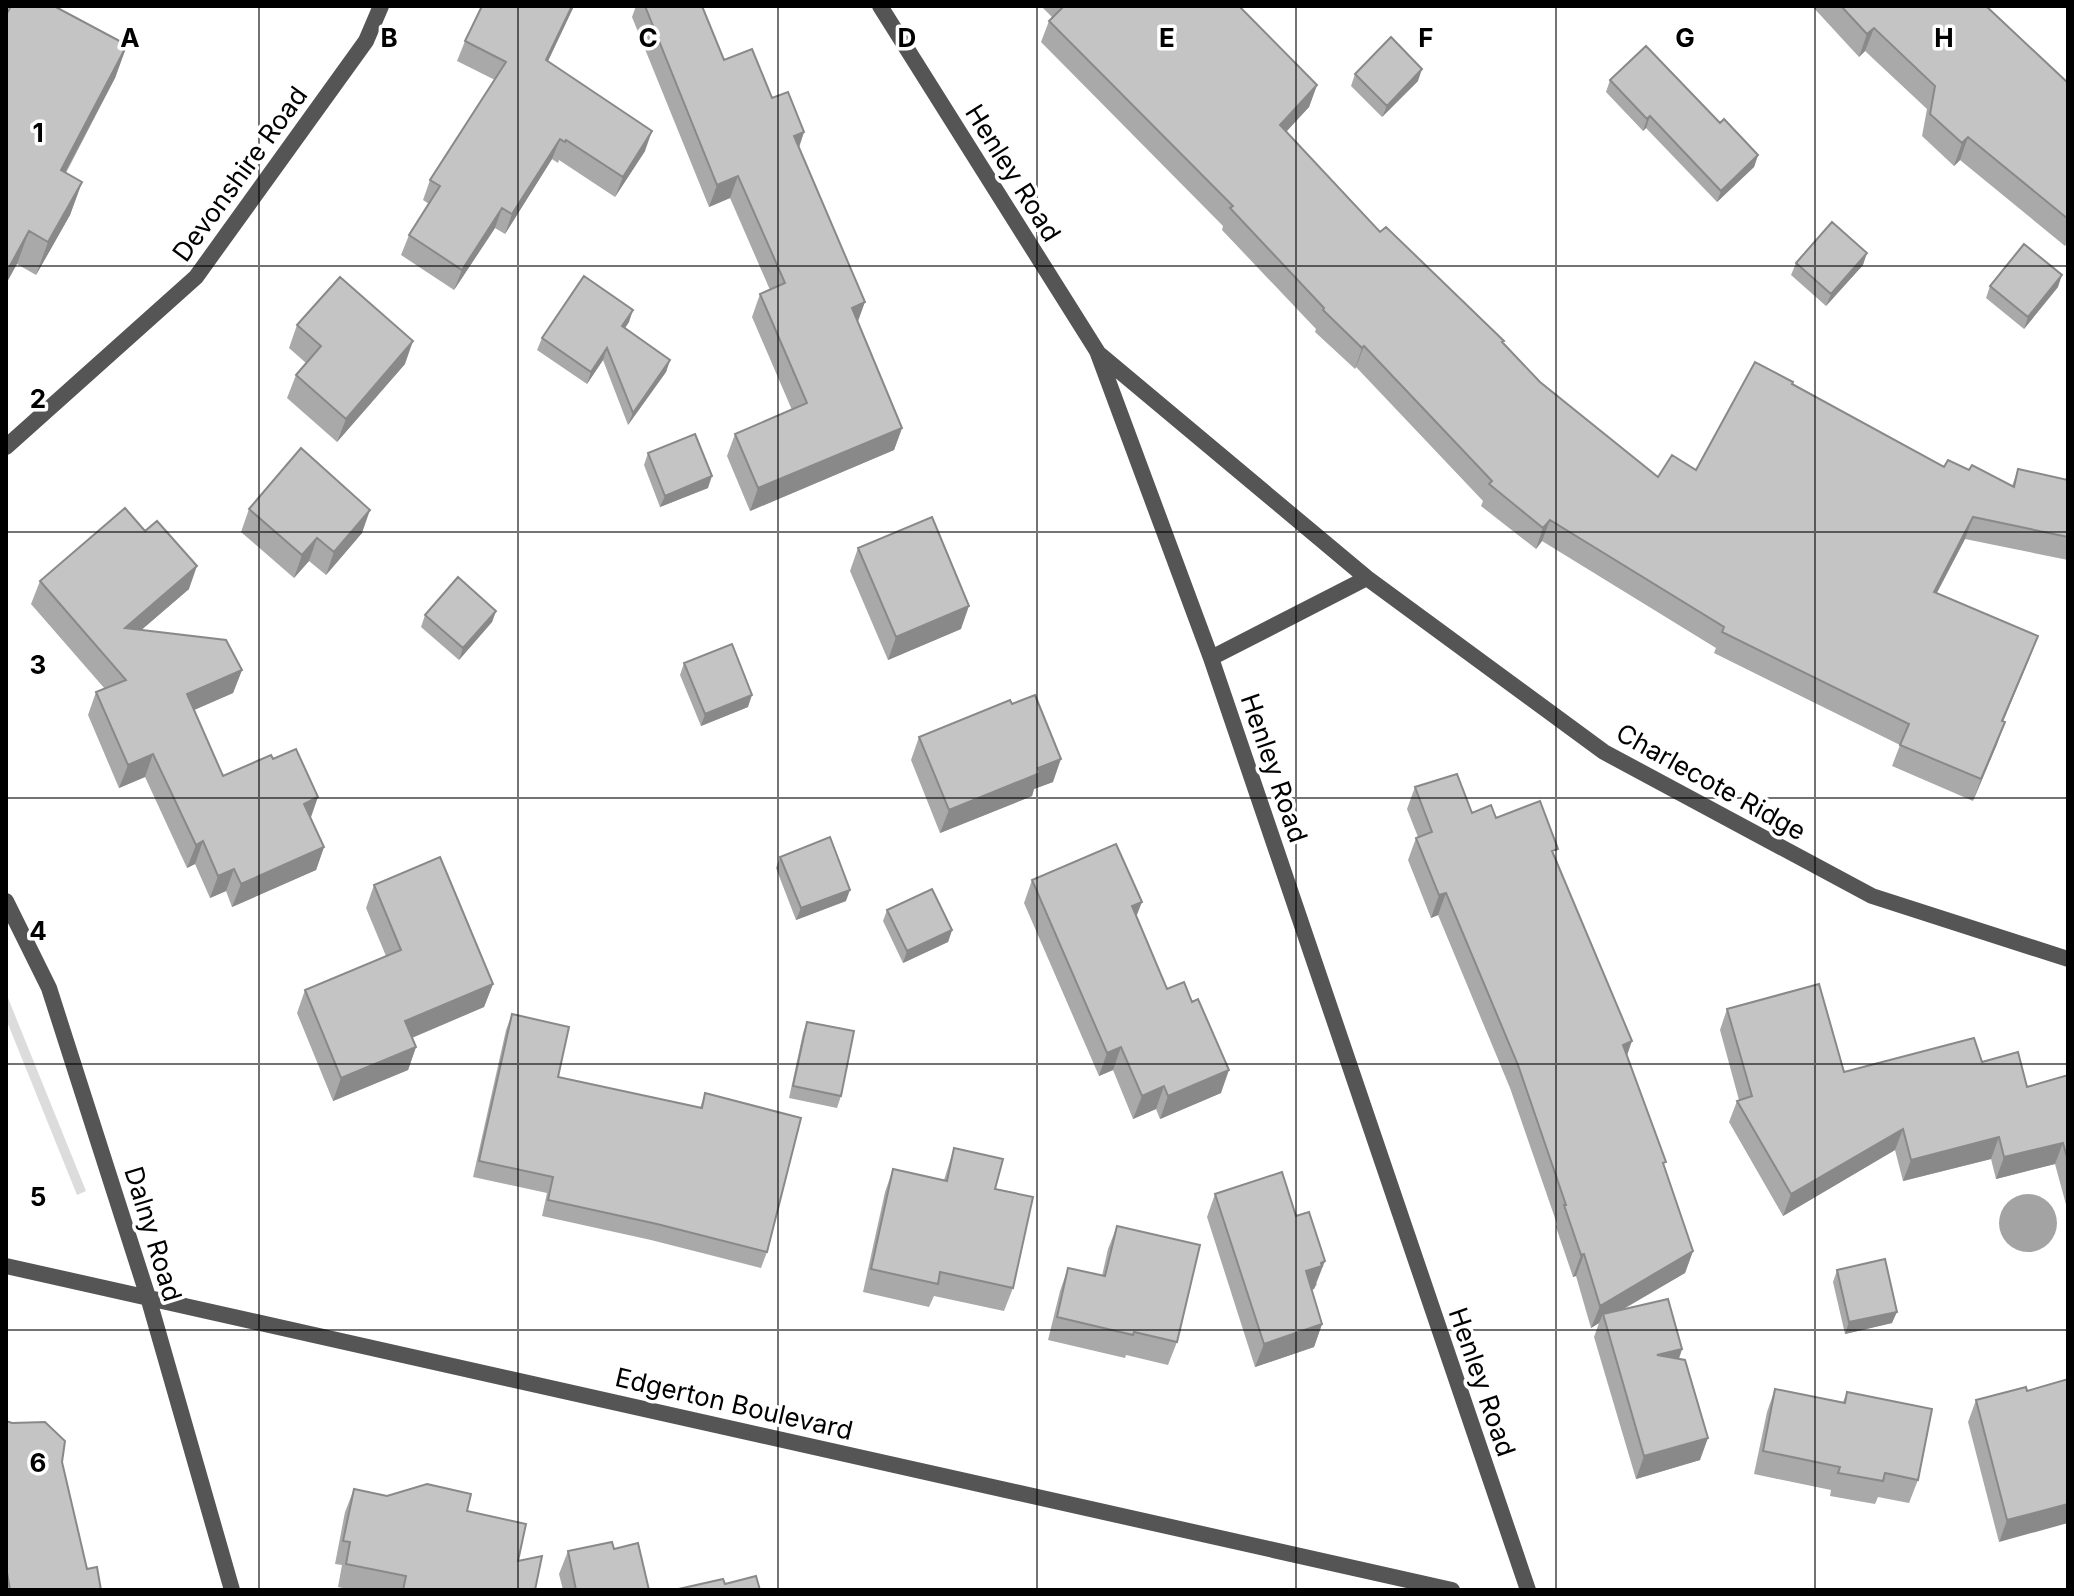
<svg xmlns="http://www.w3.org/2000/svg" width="2074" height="1596" font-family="Inter,sans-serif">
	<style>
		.green { fill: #dcdcdc }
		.water { fill: #a3a3a3 }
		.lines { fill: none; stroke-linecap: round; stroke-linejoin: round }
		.street { stroke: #555; stroke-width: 16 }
		.wall { fill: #a9a9a9 }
		.shaded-wall { fill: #898989 }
		.building { fill: #c4c4c4; stroke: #898989; stroke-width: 2 }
		.grid { fill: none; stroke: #000; stroke-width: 2; stroke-opacity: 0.55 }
		.labels { text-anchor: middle; stroke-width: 7; stroke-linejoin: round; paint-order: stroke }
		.street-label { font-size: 26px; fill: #000; stroke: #fff }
		.grid-label { font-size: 26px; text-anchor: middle; font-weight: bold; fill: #000; stroke: #fff; stroke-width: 7; stroke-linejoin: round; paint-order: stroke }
	</style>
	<rect width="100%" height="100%" fill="#fff"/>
	<path class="green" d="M6,993L86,1191L77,1195L6,1019Z"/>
	<path class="water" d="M1999 1223a29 29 0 1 1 58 0a29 29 0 1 1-58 0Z"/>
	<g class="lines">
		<path class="street" d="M880,6L1097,351L1211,658L1528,1590
			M1098,353L1367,578L1604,752L1872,896L2068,959
			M6,447L196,277L366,41L381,6
			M1211,658L1367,578
			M6,901L49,988L148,1297L232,1590
			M6,1266L1452,1590"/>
	</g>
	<path class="wall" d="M482,6H574L548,61L645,151L615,197L559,160L558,163L552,159L505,234L495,228L454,290L401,255L409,235L429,204L423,200L430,180L495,80L457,61L465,41Z
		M636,6H702L724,60L772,98L804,132L799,148L858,322L902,428L894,450L750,511L727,456L735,434L792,410L752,317L760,294L770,290L730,198L709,207L632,17Z
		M1041,6H1239L1317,85L1309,107L1286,132L1380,232L1503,342L1540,382L1658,477L1696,470L1792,384L1944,467L1969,470L2012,486L2018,469L2068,480V560L1965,539L1937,593L2030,657L2003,721L1997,744L1973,801L1892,766L1900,745L1714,653L1716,648L1542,541L1536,549L1481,506L1483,501L1356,367L1355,369L1315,332L1316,329L1222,230L1223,226L1041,42L1049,21L1052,17Z
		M1812,6H1986L2068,83V241L2065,246L1960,160L1954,166L1922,136L1927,109L1865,51L1859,57Z
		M6,15L127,45L115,78L66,173L82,182L70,215L36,275L17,264Z
		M1355,74L1418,81L1382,117L1351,86Z
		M1610,80L1720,123L1758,155L1754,167L1717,202L1646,128L1643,131L1606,92Z
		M1796,263L1863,265L1826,306L1791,275Z
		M1990,286L2058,287L2024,329L1986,298Z
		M629,322L625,328L670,360L666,372L628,425L603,360L587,384L537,350L542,338Z
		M297,325L405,364L337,442L287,398L296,375L306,363L289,348Z
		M648,453L708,488L660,507L644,465Z
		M249,509L362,533L326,575L309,561L294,578L241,532Z
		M858,548L961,629L888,660L850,571Z
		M40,581L189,589L141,630L242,670L233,693L194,710L223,776L273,759L311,818L324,847L316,870L232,907L226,891L210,898L195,864L187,868L145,777L119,788L88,715L96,692L105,689L31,604Z
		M496,611L492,622L459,660L421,627L425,615Z
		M684,663L748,707L701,726L680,675Z
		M919,737L1053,782L1034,789L1032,796L940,833L911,760Z
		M1415,787L1472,813L1496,818L1555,857L1627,1056L1693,1251L1685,1273L1622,1310L1682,1349L1679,1359L1700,1460L1636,1479L1594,1337L1599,1323L1591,1328L1576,1276L1573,1277L1556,1227L1557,1224L1510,1088L1438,915L1431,918L1408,860L1416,838L1418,837L1407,809Z
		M780,857L846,901L796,920L776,868Z
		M1032,880L1136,916L1167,989L1221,1093L1160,1119L1156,1109L1133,1119L1113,1070L1099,1076L1024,903Z
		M374,885L493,984L484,1007L412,1038L416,1047L408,1070L333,1101L297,1013L305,990L386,956L366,908Z
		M887,910L952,930L948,942L903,963L883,921Z
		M1727,1009L1844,1072L1982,1062L2027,1087L2068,1075V1212L2055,1164L1996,1179L1991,1159L1903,1181L1895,1150L1783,1216L1729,1122L1737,1101L1739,1100L1720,1030Z
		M512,1014L558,1077L700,1108L705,1093L767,1252L761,1268L651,1240L542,1216L547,1193L473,1177L506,1030Z
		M807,1022L841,1096L837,1108L789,1098L803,1033Z
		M954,1148L995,1189L1013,1288L1004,1311L934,1296L929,1307L863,1292L885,1192L893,1169L944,1180Z
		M1215,1194L1317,1284L1314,1289L1311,1290L1322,1324L1314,1347L1255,1367L1207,1217Z
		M1117,1226L1177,1342L1168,1365L1126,1355L1125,1358L1048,1340L1060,1291L1068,1268L1102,1276L1108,1249Z
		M1837,1270L1892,1323L1845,1334L1833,1282Z
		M2068,1379L1999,1542L1968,1422L1976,1400L2027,1391Z
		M1775,1389L1843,1402L1847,1392L1918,1480L1909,1503L1878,1497L1875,1504L1830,1496L1831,1490L1754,1474L1767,1412Z
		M6,1421L62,1462L87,1569L101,1590H6Z
		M354,1489L467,1511L518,1561L535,1590H352L338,1587L342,1565L335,1564L345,1512Z
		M614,1549L649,1590H563L559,1574L568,1551Z"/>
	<path class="shaded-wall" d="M572,6H574L539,80L546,60Z
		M1874,28L1865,51L1859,57L1867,34Z
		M127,45L115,78L49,203L61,170Z
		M1422,69L1418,81L1382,117L1387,106Z
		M1317,85L1309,107L1272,147L1280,125Z
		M1650,116L1646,128L1643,131L1647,119Z
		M652,131L645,151L615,197L623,177Z
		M804,132L796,155L794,136Z
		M1968,137L1960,160L1954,166L1962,143Z
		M560,139L552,159L505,234L512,214Z
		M1758,155L1754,167L1717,202L1721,191Z
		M738,176L730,198L709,207L717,185Z
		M82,182L70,215L36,275L48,242Z
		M502,208L495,228L454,290L462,270Z
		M29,231L17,264L6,284V273Z
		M1867,253L1863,265L1826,306L1831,294Z
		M2062,275L2058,287L2024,329L2028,317Z
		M865,302L857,324L852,308Z
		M633,310L629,322L618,338L622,326Z
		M413,341L405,364L337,442L346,419Z
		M1364,346L1356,367L1355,369L1362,348Z
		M607,348L603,360L587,384L591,372Z
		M670,360L666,372L628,425L633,413Z
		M902,428L894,450L750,511L758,488Z
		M712,476L708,488L660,507L665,496Z
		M370,510L362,533L326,575L334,552Z
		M1973,517L1965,539L1926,613L1934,592Z
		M1550,520L1542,541L1536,549L1543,528Z
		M317,538L309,561L294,578L302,555Z
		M197,566L189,589L117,651L125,628Z
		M969,606L961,629L888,660L896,637Z
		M496,611L492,622L459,660L463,648Z
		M2038,636L2030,657L1994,743L2002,721Z
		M242,670L233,693L178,717L187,694Z
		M752,695L748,707L701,726L705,714Z
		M2005,722L1997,744L1973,801L1981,779Z
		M153,754L145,777L119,788L128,765Z
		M1061,759L1053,782L1034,789L1032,796L940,833L949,810L1038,768Z
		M318,797L310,820L304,804Z
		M203,841L195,864L187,868L196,845Z
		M324,847L316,870L232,907L241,884Z
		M234,869L226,891L210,898L218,876Z
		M850,890L846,901L796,920L801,908Z
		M1446,893L1438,915L1431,918L1439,895Z
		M1142,902L1133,925L1132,906Z
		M952,930L948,942L903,963L907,951Z
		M493,984L484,1007L397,1044L405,1021Z
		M1632,1041L1624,1064L1623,1045Z
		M416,1047L408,1070L333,1101L341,1078Z
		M1121,1047L1113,1070L1099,1076L1107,1053Z
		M1229,1070L1221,1093L1160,1119L1168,1096Z
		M1164,1086L1156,1109L1133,1119L1142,1096Z
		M1903,1129L1895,1150L1783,1216L1791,1194Z
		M1999,1137L1991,1159L1903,1181L1911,1160Z
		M2063,1143L2055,1164L1996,1179L2004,1157Z
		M1693,1251L1685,1273L1604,1320L1603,1314L1599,1323L1591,1328L1600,1306Z
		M1584,1254L1576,1276L1573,1277L1581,1255Z
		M1325,1261L1314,1289L1297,1294L1306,1271Z
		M1897,1312L1892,1323L1845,1334L1849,1322Z
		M1322,1324L1314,1347L1255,1367L1264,1344Z
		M1682,1349L1674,1372L1657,1355Z
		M1708,1438L1700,1460L1636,1479L1644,1456Z
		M2068,1504V1523L1999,1542L2007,1520Z"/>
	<path class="building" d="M11,6H54L127,45L61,170L82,182L48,242L29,231L6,273V15Z
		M482,6H572L546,60L652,131L623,177L566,140L565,142L560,139L512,214L502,208L462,270L409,235L440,186L430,180L506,62L465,41Z
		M645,6H702L724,60L752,49L772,98L788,92L804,132L794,136L865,302L852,308L902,428L758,488L735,434L807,403L760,294L785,283L738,176L717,185Z
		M1064,6H1239L1317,85L1280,125L1380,232L1386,227L1504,341L1502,342L1540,382L1658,477L1672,455L1696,470L1755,362L1793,382L1792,384L1944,467L1948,460L1969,470L1972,465L2014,487L2018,469L2068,480V537L1973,517L1934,592L2038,636L2002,721L2005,722L1981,779L1900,745L1909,724L1722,632L1724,627L1550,520L1543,528L1489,484L1492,481L1364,346L1362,348L1323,310L1324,308L1230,208L1233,206L1049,21Z
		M1841,6H1986L2068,83V219L1968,137L1962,143L1930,114L1935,86L1874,28L1867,34Z
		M1391,37L1422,69L1387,106L1355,74Z
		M1646,46L1720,123L1724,119L1758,155L1721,191L1650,116L1647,119L1610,80Z
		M1832,222L1867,253L1831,294L1796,263Z
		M2024,244L2062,275L2028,317L1990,286Z
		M584,276L633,310L622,326L670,360L633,413L607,348L591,372L542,338Z
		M340,277L413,341L346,419L296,375L321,346L297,325Z
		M695,434L712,476L665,496L648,453Z
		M301,448L370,510L334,552L317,538L302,555L249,509Z
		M125,508L145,531L157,521L197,566L125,628L226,640L242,670L187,694L223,776L271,755L273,759L296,749L318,797L304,804L324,847L241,884L234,869L218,876L203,841L196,845L153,754L128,765L96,692L126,680L40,581Z
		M932,517L969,606L896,637L858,548Z
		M458,577L496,611L463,648L425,615Z
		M732,644L752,695L705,714L684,663Z
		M1035,695L1061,759L1038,768L1040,773L949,810L919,737L1010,700L1012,704Z
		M1457,774L1472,813L1491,805L1496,818L1540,801L1558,849L1552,851L1632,1041L1623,1045L1666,1162L1663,1163L1693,1251L1600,1306L1584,1254L1581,1255L1564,1205H1566L1518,1065L1446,893L1439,895L1416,838L1432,832L1415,787Z
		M830,837L850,890L801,908L780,857Z
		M1116,844L1142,902L1132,906L1167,989L1184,982L1192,1002L1198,999L1229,1070L1168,1096L1164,1086L1142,1096L1121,1047L1107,1053L1032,880Z
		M440,857L493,984L405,1021L416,1047L341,1078L305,990L401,950L374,885Z
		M932,889L952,930L907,951L887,910Z
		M1819,984L1844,1072L1974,1038L1982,1062L2018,1052L2027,1087L2068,1075V1161L2063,1143L2004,1157L1999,1137L1911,1160L1903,1129L1791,1194L1737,1101L1752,1096L1727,1009Z
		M512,1014L569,1027L558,1077L702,1108L705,1093L801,1118L767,1252L657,1224L548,1200L553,1177L479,1161Z
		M807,1022L854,1031L841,1096L793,1086Z
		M954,1148L1003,1159L995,1189L1033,1197L1013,1288L940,1272L938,1284L871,1269L893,1169L947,1181Z
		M1282,1172L1296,1216L1309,1212L1325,1261L1321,1263L1322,1266L1306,1271L1322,1324L1264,1344L1215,1194Z
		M1117,1226L1200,1245L1177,1342L1134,1332L1133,1335L1057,1317L1068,1268L1105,1276Z
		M1885,1259L1897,1312L1849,1322L1837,1270Z
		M1668,1299L1682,1349L1657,1355L1685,1360L1708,1438L1644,1456L1603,1314Z
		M2068,1379V1504L2007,1520L1976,1400L2026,1387L2027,1391Z
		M1775,1389L1845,1403L1847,1392L1932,1409L1918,1480L1885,1473L1883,1481L1838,1473L1840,1467L1763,1451Z
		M6,1421L12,1423L45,1422L65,1441L62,1462L87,1569L97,1567L101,1590H10L6,1567Z
		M427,1484L471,1494L467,1511L526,1524L518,1561L542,1556L535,1590H403L406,1576L346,1564L350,1542L343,1541L354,1489L387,1496Z
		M612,1542L614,1549L638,1543L649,1590H576L568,1551Z
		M756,1576L760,1590H674L723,1579L725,1584Z"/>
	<path class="grid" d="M259,6V1590M518,6V1590M778,6V1590M1037,6V1590M1296,6V1590M1556,6V1590M1815,6V1590M6,266H2068M6,532H2068M6,798H2068M6,1064H2068M6,1330H2068"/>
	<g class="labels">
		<g class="street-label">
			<text transform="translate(1013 173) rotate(58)" y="9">Henley Road</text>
			<text transform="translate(240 174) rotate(-54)" y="9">Devonshire Road</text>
			<text transform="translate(1274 768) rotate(71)" y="9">Henley Road</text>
			<text transform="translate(1711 782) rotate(29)" y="9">Charlecote Ridge</text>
			<text transform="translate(153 1234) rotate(73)" y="9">Dalny Road</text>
			<text transform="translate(1482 1382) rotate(71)" y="9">Henley Road</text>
			<text transform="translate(734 1404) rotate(13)" y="9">Edgerton Boulevard</text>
		</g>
	</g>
	<g class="grid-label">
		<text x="130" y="47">A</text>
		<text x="389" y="47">B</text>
		<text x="648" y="47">C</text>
		<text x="907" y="47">D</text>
		<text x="1167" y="47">E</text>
		<text x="1426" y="47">F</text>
		<text x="1685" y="47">G</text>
		<text x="1944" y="47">H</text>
		<text x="38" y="142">1</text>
		<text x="38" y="408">2</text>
		<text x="38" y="674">3</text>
		<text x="38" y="940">4</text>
		<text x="38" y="1206">5</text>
		<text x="38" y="1472">6</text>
	</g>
	<rect width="2074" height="1596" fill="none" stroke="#000000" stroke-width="16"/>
</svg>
